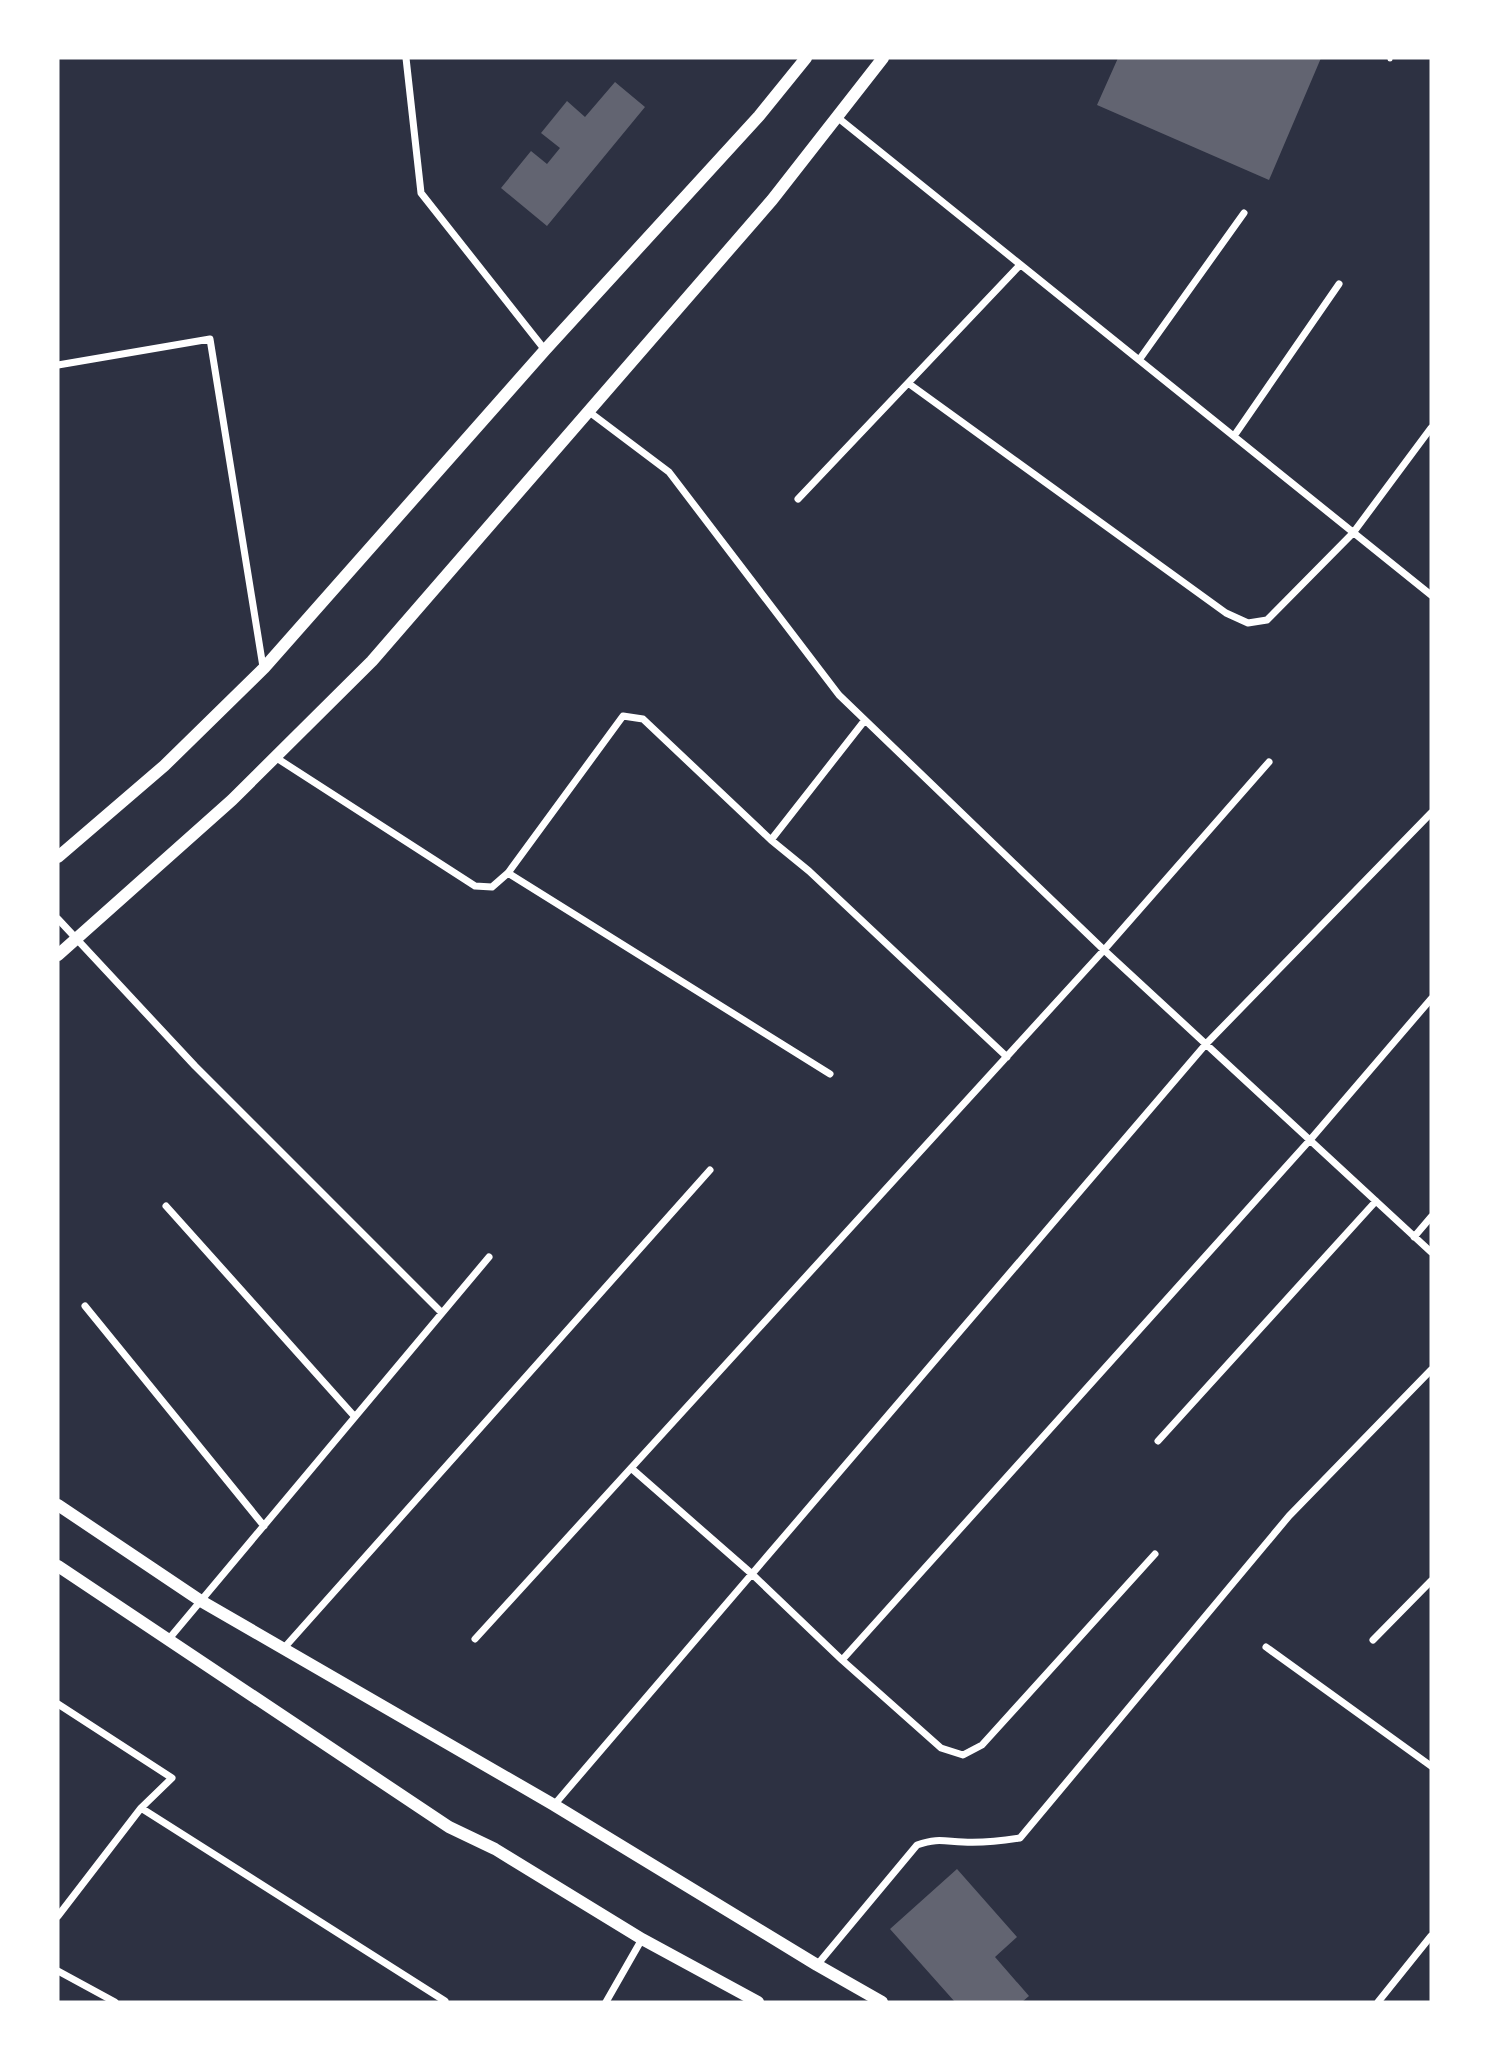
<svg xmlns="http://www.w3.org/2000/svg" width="1489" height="2060" font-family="Quicksand,sans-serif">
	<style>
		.building { fill: #626471 }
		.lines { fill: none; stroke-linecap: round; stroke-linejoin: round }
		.service { stroke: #fff; stroke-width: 5 }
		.minor { stroke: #fff; stroke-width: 7 }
		.tertiary { stroke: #fff; stroke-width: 12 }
	</style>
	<rect width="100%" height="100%" fill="#2d3142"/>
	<path class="building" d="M1118,58H1321L1269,180L1097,105Z
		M615,82L645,107L547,226L501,188L531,151L547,164L560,148L541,133L567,101L585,117Z
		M957,1869L1017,1937L995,1957L1029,1996L1022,2002H955L890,1929Z"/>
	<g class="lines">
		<path class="service" d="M1390,58V59"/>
		<path class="minor" d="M406,58L421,193L545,350
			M837,117L1431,595
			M1139,360L1244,213
			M58,365L210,339L263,667
			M908,383L1226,613L1248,623L1267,620L1353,533L1431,428
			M588,411L669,472L839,695L1104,950L1431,1252
			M1234,436L1339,284
			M798,499L1020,265
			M865,720L771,840L809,871L1007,1057
			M275,757L475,886L492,887L508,873L623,716L643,719L771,840
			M508,873L830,1074
			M58,919L195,1066L442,1313
			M166,1206L355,1417
			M1414,1237L1431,1217
			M85,1306L264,1526
			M1158,1441L1376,1201
			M631,1468L752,1574L842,1660L941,1748L963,1755L982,1745L1155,1554
			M475,1639L1104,950L1269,762
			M168,1640L489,1257
			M1373,1640L1431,1581
			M1266,1647L1431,1766
			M284,1648L710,1170
			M842,1660L1310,1140L1431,999
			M58,1704L172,1778L141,1808L58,1916
			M554,1805L1206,1044L1431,813
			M141,1808L445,2001
			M817,1965L917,1845C937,1838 943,1841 963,1842C982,1843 1001,1841 1020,1838L1289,1516L1431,1370
			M58,1971L115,2002
			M606,2002L642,1939
			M1378,2002L1431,1936"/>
		<path class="tertiary" d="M58,857L164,766L264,668L545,350L759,116L806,58
			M58,955L232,800L372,661L772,200L883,58
			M58,1505L201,1601L554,1805L817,1965L882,2002
			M58,1566L449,1827L495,1849L642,1939L758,2002"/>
	</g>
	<rect width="1489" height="2060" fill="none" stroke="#ffffff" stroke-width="119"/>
</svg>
